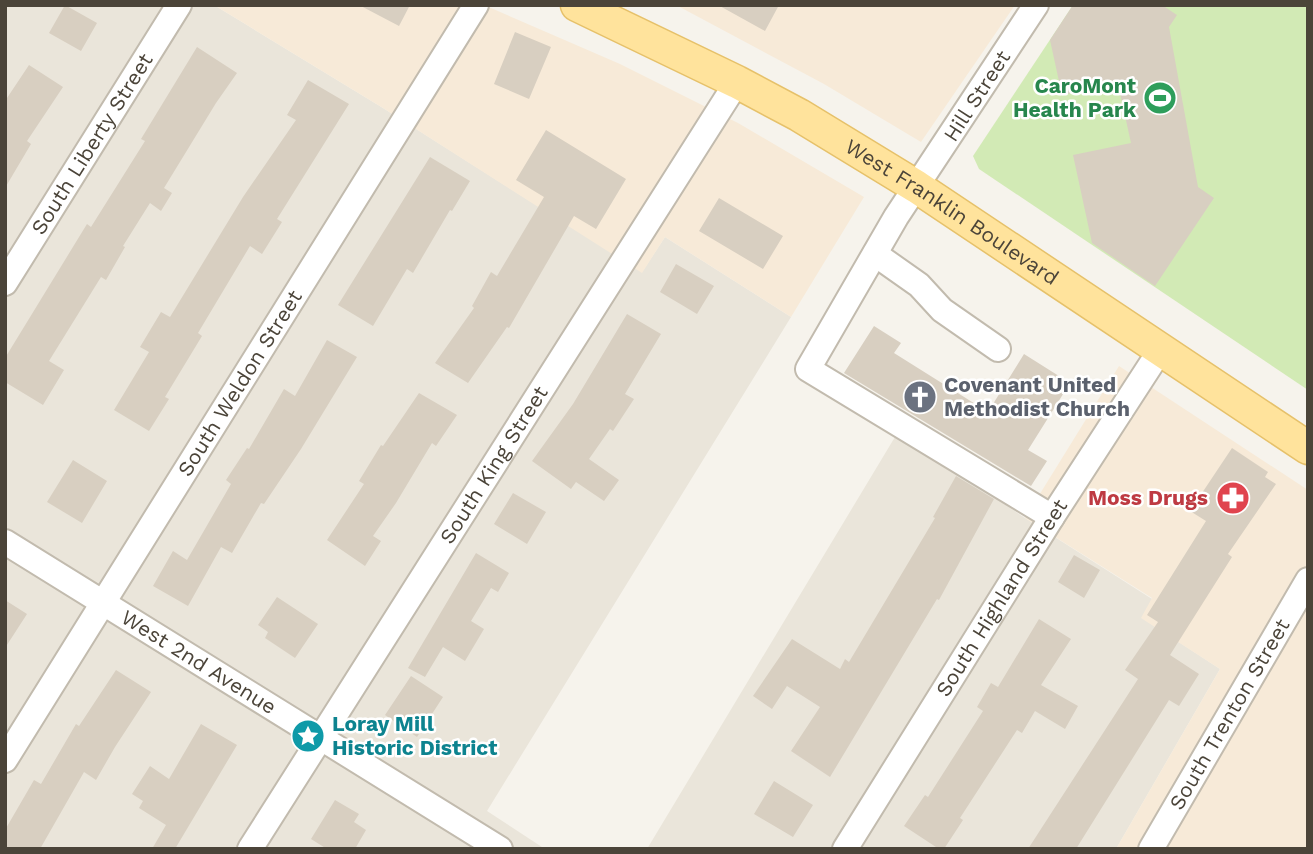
<svg xmlns="http://www.w3.org/2000/svg" width="1313" height="854" font-family="'Work Sans',sans-serif">
	<style>
		.residential { fill: #eae5da }
		.commercial { fill: #f7ead8 }
		.green { fill: #d2eab5 }
		.building { fill: #d8cfc1 }
		.lines { fill: none; stroke-linecap: round; stroke-linejoin: round }
		.minor-casing { stroke: #c2bbae; stroke-width: 28 }
		.major-casing { stroke: #e6c16a; stroke-width: 35 }
		.minor { stroke: #fff; stroke-width: 24 }
		.major { stroke: #ffe39c; stroke-width: 32 }
		.labels { text-anchor: middle; stroke-width: 5; stroke-linejoin: round; paint-order: stroke }
		.leisure-label { font-size: 21px; font-weight: bold; fill: #27864d; stroke: #fff; text-anchor: end }
		.street-label { font-size: 21px; fill: #4b4439; stroke: #fff }
		.worship-label { font-size: 21px; font-weight: bold; fill: #5b616d; stroke: #fff; text-anchor: start }
		.health-label { font-size: 21px; font-weight: bold; fill: #be3a42; stroke: #fff; text-anchor: end }
		.culture-label { font-size: 21px; font-weight: bold; fill: #0d838f; stroke: #fff; text-anchor: start }
	</style>
	<rect width="100%" height="100%" fill="#f6f3ec"/>
	<path class="residential" d="M5,5H214L383,108L642,272L665,237L791,317L487,811L545,849H5Z
		M898,432L1025,518L1152,599L1142,618L1220,669L1116,849H647Z"/>
	<path class="commercial" d="M214,5H484L620,64L738,123L864,197L791,317L665,237L642,273L383,108Z
		M676,5H1015L921,142L824,84Z
		M1119,366L1308,490V849H1116L1220,669L1141,618L1152,598L1025,518Z"/>
	<path class="green" d="M1073,5H1308V390L979,169L973,156Z"/>
	<path class="building" d="M65,5L97,23L81,51L49,33Z
		M359,5H410L399,26Z
		M718,5H779L765,31Z
		M1073,5H1162L1177,15L1169,27L1198,187L1214,198L1155,286L1092,243L1073,155L1131,143L1118,84L1062,95L1050,40Z
		M515,32L551,47L529,99L494,84Z
		M197,47L237,73L216,103L164,188L172,193L161,211L150,203L123,246L125,247L106,280L101,277L49,361L64,370L43,405L5,382V358L87,224L91,227L145,141L141,139Z
		M29,65L63,87L27,141L31,144L5,188V101Z
		M308,80L349,104L277,219L282,222L262,254L250,246L198,333L202,336L165,397L169,399L149,431L114,410L149,352L140,347L161,312L170,317L243,197L296,120L287,115Z
		M546,130L626,179L596,229L574,216L509,328L507,327L468,383L435,363L474,308L472,306L491,272L497,276L544,197L516,180Z
		M430,157L470,181L452,211L450,210L413,273L407,269L373,326L338,305Z
		M719,198L783,236L763,269L699,231Z
		M676,264L714,286L697,314L660,292Z
		M627,314L661,334L625,394L634,399L613,431L610,429L589,459L619,480L604,501L576,482L571,489L532,461L573,404Z
		M874,326L901,343L894,353L988,412L1024,354L1070,383L1028,450L1047,461L1031,486L844,373Z
		M327,340L357,357L301,449L264,504L261,503L232,553L221,547L188,606L153,586L173,551L187,560L231,484L226,480L247,448L249,449L284,389L295,396Z
		M419,393L457,415L436,446L432,443L396,503L373,536L381,541L365,566L327,540L364,484L359,481L381,445L383,446Z
		M1232,448L1268,472L1265,477L1276,484L1228,554L1232,557L1170,655L1199,674L1179,706L1169,700L1076,849H1028L1138,679L1125,670L1158,622L1147,615L1206,521L1190,511Z
		M73,460L107,481L82,523L47,502Z
		M956,476L994,499L939,600L937,599L830,777L791,751L820,707L787,686L772,709L753,696L792,639L840,669L845,659L849,662L935,518L933,517Z
		M513,493L546,512L527,544L494,524Z
		M476,553L509,573L498,592L491,588L471,621L484,629L465,661L443,647L425,677L408,668Z
		M1074,555L1100,570L1084,598L1058,582Z
		M277,597L318,624L295,658L265,638L268,632L258,625Z
		M5,600L27,614L5,648Z
		M1039,619L1071,639L1041,685L1078,706L1065,729L1035,711L1022,733L1017,730L960,818L963,820L944,849H939L904,826L925,795L928,797L983,711L977,707L991,683L998,687Z
		M116,670L151,692L115,747L96,780L84,772L40,849H5V830L34,780L41,784L76,724L79,726Z
		M411,676L443,697L417,737L385,715Z
		M201,724L237,745L175,849H152L166,825L139,808L143,801L132,794L150,766L169,779Z
		M774,781L813,805L793,837L754,814Z
		M335,800L359,814L354,822L366,830L355,849H327L311,839Z"/>
	<g class="lines">
		<defs>
			<g id="minor">
				<path d="M1036,5L896,217L808,369L1052,517"/>
				<path d="M875,254L919,285L942,310L998,349"/>
				<path id="s1" d="M5,283L179,5"/>
				<path id="s2" d="M5,542L500,849"/>
				<path id="s3" d="M5,760L476,5"/>
				<path id="s4" d="M250,849L737,82"/>
				<path id="s5" d="M845,849L1052,517L1161,349"/>
				<path id="s6" d="M1151,849L1308,580"/>
			</g>
			<g id="major">
				<path id="s7" d="M577,5L737,82L799,115L917,187L1308,448"/>
			</g>
		</defs>
		<use href="#minor" class="minor-casing"/>
		<use href="#major" class="major-casing"/>
		<use href="#minor" class="minor"/>
		<use href="#major" class="major"/>
	</g>
	<defs>
		<symbol id="stadium-disc" viewBox="-11 -11 22 22"><circle r="9.5" fill="#2e9e5b" stroke="#fff"/><path d="M0-5a6.5 5 0 1 0 0 10a6.5 5 0 1 0 0-10ZM-3.5-1.8h7v3.6h-7Z" fill="#fff"/></symbol>
		<symbol id="church-disc" viewBox="-11 -11 22 22"><circle r="9.5" fill="#6b7280" stroke="#fff"/><path d="M-1.2-6h2.4v3.5h3.3v2.4h-3.3V6h-2.4V-.1h-3.3v-2.4h3.3Z" fill="#fff"/></symbol>
		<symbol id="pharmacy-disc" viewBox="-11 -11 22 22"><circle r="9.5" fill="#e0444e" stroke="#fff"/><path d="M-2-6h4v4h4v4h-4v4h-4v-4h-4v-4h4Z" fill="#fff"/></symbol>
		<symbol id="sight-disc" viewBox="-11 -11 22 22"><circle r="9.5" fill="#0f9aa8" stroke="#fff"/><path d="M0-6L1.8-2.2L6-1.7L2.9 1.2L3.7 5.4L0 3.3L-3.7 5.4L-2.9 1.2L-6-1.7L-1.8-2.2Z" fill="#fff"/></symbol>
	</defs>
	<g fill-rule="evenodd">
		<use href="#stadium-disc" x="1141" y="79" width="38" height="38"/>
		<use href="#church-disc" x="901" y="378" width="38" height="38"/>
		<use href="#pharmacy-disc" x="1214" y="479" width="38" height="38"/>
		<use href="#sight-disc" x="289" y="717" width="38" height="38"/>
	</g>
	<g class="labels">
		<g class="leisure-label">
			<text x="1136" y="93">CaroMont<tspan x="1136" dy="24">Health Park</tspan></text>
		</g>
		<g class="street-label">
			<text transform="translate(977 96) rotate(-57)" y="7">Hill Street</text>
			<text dy="7" stroke="none"><textPath href="#s1" startOffset="164">South Liberty Street</textPath></text>
			<text dy="7" stroke="none"><textPath href="#s7" startOffset="429">West Franklin Boulevard</textPath></text>
			<text dy="7" stroke="none"><textPath href="#s3" startOffset="444">South Weldon Street</textPath></text>
			<text dy="7" stroke="none"><textPath href="#s4" startOffset="455">South King Street</textPath></text>
			<text dy="7" stroke="none"><textPath href="#s5" startOffset="296">South Highland Street</textPath></text>
			<text dy="7" stroke="none"><textPath href="#s2" startOffset="228">West 2nd Avenue</textPath></text>
			<text dy="7" stroke="none"><textPath href="#s6" startOffset="156">South Trenton Street</textPath></text>
		</g>
		<g class="worship-label">
			<text x="944" y="392">Covenant United<tspan x="944" dy="24">Methodist Church</tspan></text>
		</g>
		<g class="health-label">
			<text x="1208" y="505">Moss Drugs</text>
		</g>
		<g class="culture-label">
			<text x="332" y="731">Loray Mill<tspan x="332" dy="24">Historic District</tspan></text>
		</g>
	</g>
	<rect width="1313" height="854" fill="none" stroke="#4b4439" stroke-width="14"/>
</svg>
